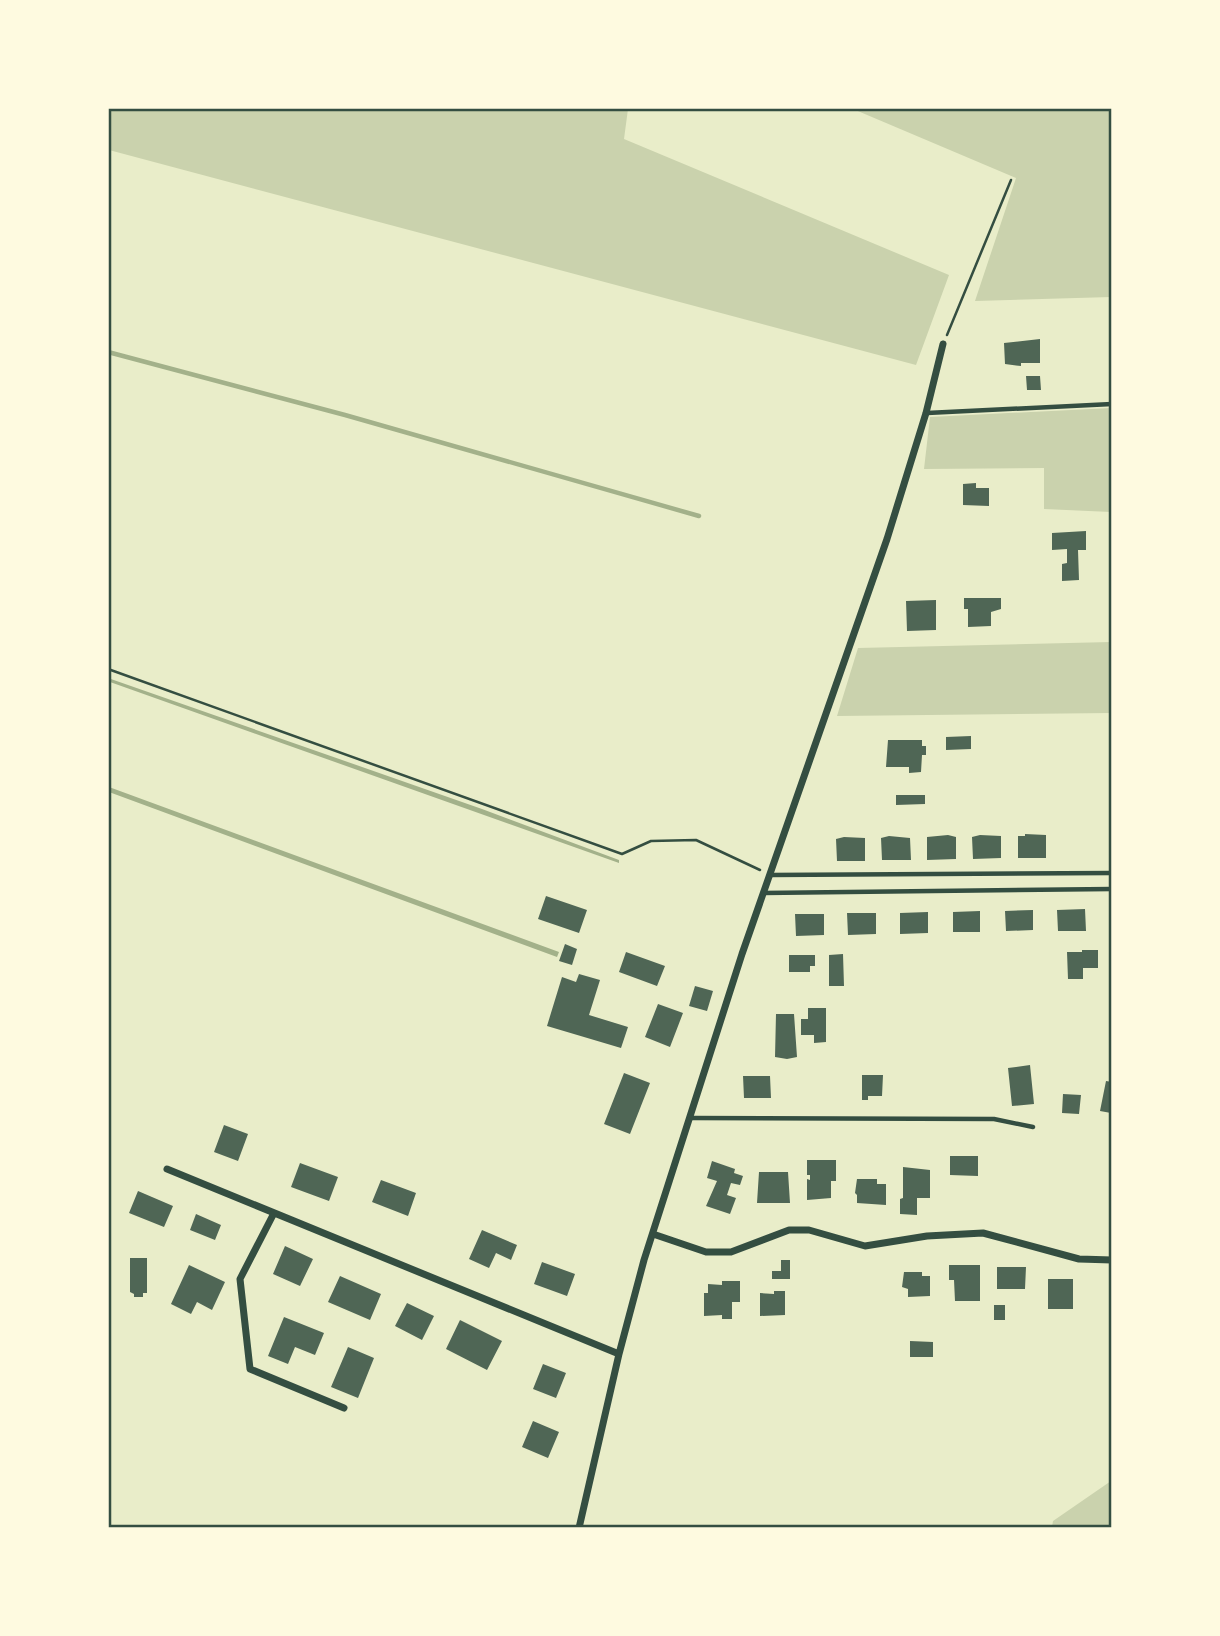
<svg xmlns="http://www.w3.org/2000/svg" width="1220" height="1636" font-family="Roboto,sans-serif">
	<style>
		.green { fill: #cad2ad }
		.water { fill: #a3b18a }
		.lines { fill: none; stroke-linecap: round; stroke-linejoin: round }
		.stream { stroke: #a3b18a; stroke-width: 4.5 }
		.building { fill: #4f6655 }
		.path { stroke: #344e41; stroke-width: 2.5 }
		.service { stroke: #344e41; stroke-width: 4.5 }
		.minor { stroke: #344e41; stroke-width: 7 }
		.neatline { fill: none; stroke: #344e41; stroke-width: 2.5 }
	</style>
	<rect width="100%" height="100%" fill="#e9edc9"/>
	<path class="green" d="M108,109H628L624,139L949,275L916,365L109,150Z
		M853,109H1111V297L975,301L1016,178Z
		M1111,408V512L1044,509V468L924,469L930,417Z
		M1111,642V713L837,716L858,648Z
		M1111,1481V1527H1052L1053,1521Z"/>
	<path class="water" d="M108,678L482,809L619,860V863L110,682Z
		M109,787L559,952L557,957L109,792Z"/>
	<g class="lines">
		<path class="stream" d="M108,352L345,415L699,516"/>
	</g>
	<path class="building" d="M1040,339V363H1021V366L1005,364L1004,343Z
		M1026,376H1040L1041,390H1027Z
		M976,483V488H989V506L963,505V484Z
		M1086,531V550H1078L1079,580L1062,581V564L1067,563V549L1052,550V533Z
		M964,598H1001V609L991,612V626L968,627V609H964Z
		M936,600V630L907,631L906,601Z
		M971,736V749L946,750V737Z
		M888,740H922V746H926V755H922L921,772L909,773V767H886Z
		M896,795H925V804L896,805Z
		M1025,834L1046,835V858H1018V836H1025Z
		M948,835L956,837V859L927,860V837Z
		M980,835L1001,836V858L973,859L972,837Z
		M889,836L910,838L911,860H882L881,838Z
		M844,837L865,838V861H837L836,839Z
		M546,896L587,910L579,933L538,919Z
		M1085,909L1086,931H1058L1057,910Z
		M1033,910V930L1006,931L1005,911Z
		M980,911V932H953V912Z
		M928,912V933L900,934V913Z
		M847,913H876V934L848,935Z
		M795,914H824V935L796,936Z
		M565,944L577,949L572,965L559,961Z
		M1082,950H1098V968H1083V979H1068L1067,952H1082Z
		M626,952L665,966L657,986L619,972Z
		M843,954L844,986H829V955Z
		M789,955H815V966H810V972H789Z
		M579,974L600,980L589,1015L628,1027L621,1048L547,1026L562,977L576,982Z
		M695,986L713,991L707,1011L689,1006Z
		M658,1004L683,1013L670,1047L645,1037Z
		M808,1008H826V1042L814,1043V1035H801V1019H808Z
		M776,1014H794L797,1057L787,1059L775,1057Z
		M1030,1065L1034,1104L1012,1106L1008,1068Z
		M624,1073L650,1083L630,1134L604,1124Z
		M862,1075H883L882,1096H868V1100H862Z
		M743,1076H770L771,1098H744Z
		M1106,1081L1112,1082L1111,1113L1100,1111Z
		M1063,1094L1081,1095L1079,1114L1062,1113Z
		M224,1125L248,1134L238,1161L214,1152Z
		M950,1156H978V1176L950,1175Z
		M807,1160H836V1181H831V1198L807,1200V1179L810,1180V1175H807Z
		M712,1161L735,1169L734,1173L743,1176L740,1185L731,1183L727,1195L736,1198L730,1214L706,1206L717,1181L707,1178Z
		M300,1163L338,1177L329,1201L291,1187Z
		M903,1167L930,1170V1198H917V1215L900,1214V1199L903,1198Z
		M759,1172H788L790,1203H757Z
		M857,1179H877V1184H886V1205L857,1203V1195L855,1193Z
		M381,1180L416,1193L408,1216L372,1202Z
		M138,1191L173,1206L164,1227L129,1213Z
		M196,1214L221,1225L215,1240L190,1230Z
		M482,1230L517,1245L511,1260L496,1253L489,1268L469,1259Z
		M285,1246L313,1259L300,1286L273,1274Z
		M130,1258H147V1293H143V1297H134V1294L130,1292Z
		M781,1260H790V1279H772V1271H781Z
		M542,1262L575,1274L567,1296L534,1284Z
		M189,1265L225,1282L212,1310L197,1302L191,1314L171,1304Z
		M949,1265H980V1301H955L954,1280H949Z
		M997,1267H1026L1025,1289H997Z
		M904,1272H922V1276H930V1296L908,1297V1289L902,1287Z
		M340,1276L381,1294L370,1320L328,1302Z
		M1048,1279H1073V1309H1048Z
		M722,1281H740V1302H732V1319H722V1315L704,1316V1293H708V1284L722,1285Z
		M774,1291H785V1315L760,1316V1293L774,1294Z
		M407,1303L434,1316L422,1340L395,1326Z
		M994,1305H1005V1320H994Z
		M284,1317L324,1333L315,1355L295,1347L288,1364L268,1356Z
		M460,1320L502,1341L487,1370L446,1349Z
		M910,1341L933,1342V1357H910Z
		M348,1347L374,1358L358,1398L331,1387Z
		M543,1364L566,1373L556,1398L533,1389Z
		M533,1421L559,1432L548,1458L522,1447Z"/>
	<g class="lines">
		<path class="path" d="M947,335L1011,180
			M108,669L622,854L651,841L696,840L760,870"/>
		<path class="service" d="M927,413L1112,404
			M770,875L1112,873
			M763,893L1112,889
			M692,1118L994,1119L1033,1127"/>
		<path class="minor" d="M167,1169L619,1354
			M274,1213L240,1279L250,1369L344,1408
			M653,1234L706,1252H731L789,1230H809L865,1246L927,1236L983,1233L1079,1259L1112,1260
			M579,1528L619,1354L644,1260L742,954L887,539L926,413L943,344"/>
	</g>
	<rect width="1220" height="1636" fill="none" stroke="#fefae0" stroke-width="220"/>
	<rect x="110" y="110" width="1000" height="1416" class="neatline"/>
</svg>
